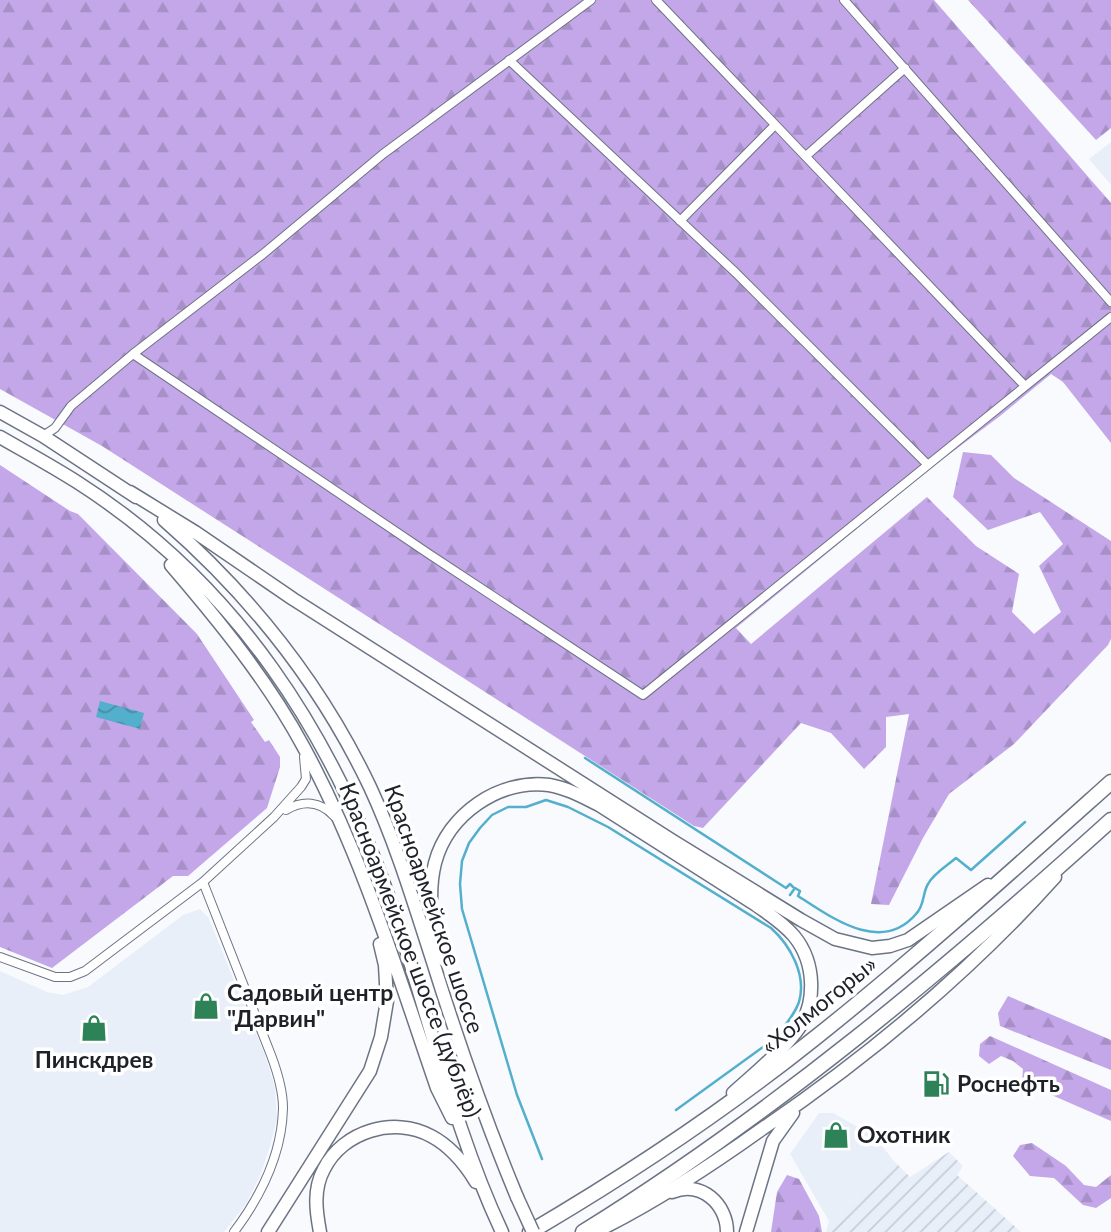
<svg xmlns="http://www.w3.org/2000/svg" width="1111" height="1232" font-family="Lato,sans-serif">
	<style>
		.built { fill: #e9eff9 }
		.industrial { fill: url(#industrial-furrows) }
		.forest { fill: url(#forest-firs) }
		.water { fill: url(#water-waves) }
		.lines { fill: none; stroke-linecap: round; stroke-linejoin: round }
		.stream { stroke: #53afcb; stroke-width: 2.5 }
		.minor-casing { stroke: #6c7484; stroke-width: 10 }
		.secondary-casing { stroke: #6c7484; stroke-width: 15 }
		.trunk-casing { stroke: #6c7484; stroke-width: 17 }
		.minor { stroke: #fff; stroke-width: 8 }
		.secondary { stroke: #fff; stroke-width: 12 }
		.trunk { stroke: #fff; stroke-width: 14 }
		.secondary-bridge-casing { stroke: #6c7484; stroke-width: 15; stroke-linecap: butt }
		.secondary-bridge { stroke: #fff; stroke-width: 12 }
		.labels { text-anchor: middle; stroke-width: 7; stroke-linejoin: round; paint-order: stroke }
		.street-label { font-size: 23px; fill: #1e2228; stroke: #fff }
		.poi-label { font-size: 23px; font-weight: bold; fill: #1e2228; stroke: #fff; text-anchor: start }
	</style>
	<defs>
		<pattern id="industrial-furrows" width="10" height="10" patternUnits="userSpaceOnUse" patternTransform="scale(1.75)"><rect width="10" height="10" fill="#e9eff9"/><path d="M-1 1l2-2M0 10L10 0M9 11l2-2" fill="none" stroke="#c7cdd5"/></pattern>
		<pattern id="forest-firs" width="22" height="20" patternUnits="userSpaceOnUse" patternTransform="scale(1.75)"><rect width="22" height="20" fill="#c3a7e8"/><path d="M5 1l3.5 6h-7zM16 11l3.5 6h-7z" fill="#a78fc7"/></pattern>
		<pattern id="water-waves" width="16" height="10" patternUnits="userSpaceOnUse" patternTransform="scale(1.75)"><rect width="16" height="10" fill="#53afcb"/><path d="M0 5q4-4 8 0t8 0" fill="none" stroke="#448ea5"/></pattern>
	</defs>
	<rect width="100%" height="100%" fill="#f8fafe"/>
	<path class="built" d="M1111,142V185L1089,159Z
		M200,909L208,917L265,1055L275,1088L277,1119L270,1146L260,1176L246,1204L224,1232H0V971L47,992L63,995L88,987L183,915Z
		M819,1113H833L874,1136L894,1161L829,1221L790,1154Z"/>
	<path class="industrial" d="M949,1152L963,1166L957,1175L1021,1232H826L829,1221L894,1161L910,1177Z"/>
	<path class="forest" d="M0,0H934L1111,203V443L1063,382L1051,374L1000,416L927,471L736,628L751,644L927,497L976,546L1019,574L1012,612L1034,634L1061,612L1039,566L1063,544L1040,512L988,530L953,497L963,452L991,455L1014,478L1111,541V639L1108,645L1014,744L949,794L923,838L889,905L871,904L909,714L886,717V747L864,769L831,733L801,723L703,828L694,826L102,446L0,389Z
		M968,0H1111V128L1096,140Z
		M0,465L70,511L78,514L197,634L254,720L251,722L265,742L269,740L280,757V767L267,808L188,876H173L52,968L0,947Z
		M1008,996L1111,1040V1070L1000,1026L998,1013Z
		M990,1036L1111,1090V1121L1022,1082L1023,1069L1013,1061L1001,1056L989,1064L979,1056L980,1044Z
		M1032,1143L1066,1166L1084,1185L1096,1187L1111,1175V1198L1096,1208L1083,1205L1054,1178L1030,1176L1013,1156L1020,1145Z
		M787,1175L799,1179L819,1216L822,1232H771L777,1192Z"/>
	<path class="water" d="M100,701L144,713L140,729L96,717Z"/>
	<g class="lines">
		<path class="stream" d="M585,758L786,888L790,884L793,887
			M795,888L800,891L798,896C831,917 881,955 916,914C925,905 922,894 928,884C933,874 948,865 956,858L971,870L1025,822
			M790,895L795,888
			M542,1159L517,1095L462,909L460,884L462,861L469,843L480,828L492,815L508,807H526L546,800L568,807L608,827L771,928C790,945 807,975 799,1002C794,1016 783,1028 774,1039L676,1110"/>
		<defs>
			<path id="minor" d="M656,0L1025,386
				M844,0L1111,302
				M509,60L736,273L928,465
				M806,156L905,68
				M680,221L774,126
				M133,354L429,554L643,695L1111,317
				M43,436L55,428L71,406L133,354L263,254L383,154L591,0
				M286,810C303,800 320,801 334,816
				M203,882L271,1055C277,1071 283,1090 283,1108C282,1153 261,1196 234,1232
				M0,957L55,977H70L85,971L203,882L274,817L301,787L306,779L304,757"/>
			<path id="secondary" d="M0,412L43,436L136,497
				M0,437C26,452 52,466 77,482C237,584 334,736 394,912C430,1018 454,1130 502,1232
				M130,492L195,532L293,599L673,841L801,920L835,939L872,948L890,946L908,940L988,885
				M164,520C250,595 321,684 370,787C396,843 414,903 433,962C458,1042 485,1120 517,1197
				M171,565C219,621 268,681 303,746C362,854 397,972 437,1088L452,1118
				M439,959C432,928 427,894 435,863C448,814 499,779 549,785C567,788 583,797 599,805L756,905C770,915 783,923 794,936C816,963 817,1005 796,1032C778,1055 754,1074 733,1093
				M672,1192C701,1180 727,1204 727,1232
				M268,1232L370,1071L381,1037L387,1001L385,965L380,944
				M320,1232C316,1211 313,1189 324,1169C343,1131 394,1116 431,1136C450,1146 465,1164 476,1182
				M595,1232C654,1203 709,1167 762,1129C869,1056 969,973 1055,877
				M746,1232L773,1141L793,1113"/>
			<path id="trunk" d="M530,1232C629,1174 725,1110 815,1038C917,957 1014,869 1111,782
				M583,1232C773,1114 945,970 1111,820"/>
		</defs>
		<use href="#minor" class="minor-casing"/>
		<use href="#secondary" class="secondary-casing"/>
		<use href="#trunk" class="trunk-casing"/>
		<use href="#minor" class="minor"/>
		<use href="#secondary" class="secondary"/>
		<use href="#trunk" class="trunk"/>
		<defs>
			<path id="secondary-bridge" d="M517,1197L533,1232"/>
		</defs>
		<use href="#secondary-bridge" class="secondary-bridge-casing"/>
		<use href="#secondary-bridge" class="secondary-bridge"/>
	</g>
	<defs>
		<symbol id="shop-bare" viewBox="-9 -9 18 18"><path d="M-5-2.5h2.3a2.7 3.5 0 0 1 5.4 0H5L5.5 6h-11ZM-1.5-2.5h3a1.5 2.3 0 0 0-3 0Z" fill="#2d8357" stroke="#fff" stroke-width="2.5" paint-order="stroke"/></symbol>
		<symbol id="fuel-bare" viewBox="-9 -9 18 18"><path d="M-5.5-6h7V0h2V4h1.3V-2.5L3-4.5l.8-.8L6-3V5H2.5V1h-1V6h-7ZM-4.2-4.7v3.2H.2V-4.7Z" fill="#2d8357" stroke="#fff" stroke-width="2.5" paint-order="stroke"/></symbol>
	</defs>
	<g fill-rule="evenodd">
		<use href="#shop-bare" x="187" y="987" width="38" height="38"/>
		<use href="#shop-bare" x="75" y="1009" width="38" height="38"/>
		<use href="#fuel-bare" x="917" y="1065" width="38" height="38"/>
		<use href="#shop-bare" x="817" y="1116" width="38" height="38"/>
	</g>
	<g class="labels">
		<g class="street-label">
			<text transform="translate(434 909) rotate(71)" y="8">Красноармейское шоссе</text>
			<text transform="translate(410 950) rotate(69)" y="8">Красноармейское шоссе (дублёр)</text>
			<text transform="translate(819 1005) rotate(-39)" y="8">«Холмогоры»</text>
		</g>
		<g class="poi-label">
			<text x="227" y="1001">Садовый центр<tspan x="227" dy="26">"Дарвин"</tspan></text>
			<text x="94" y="1068" text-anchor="middle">Пинскдрев</text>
			<text x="957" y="1092">Роснефть</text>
			<text x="857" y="1143">Охотник</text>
		</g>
	</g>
</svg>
